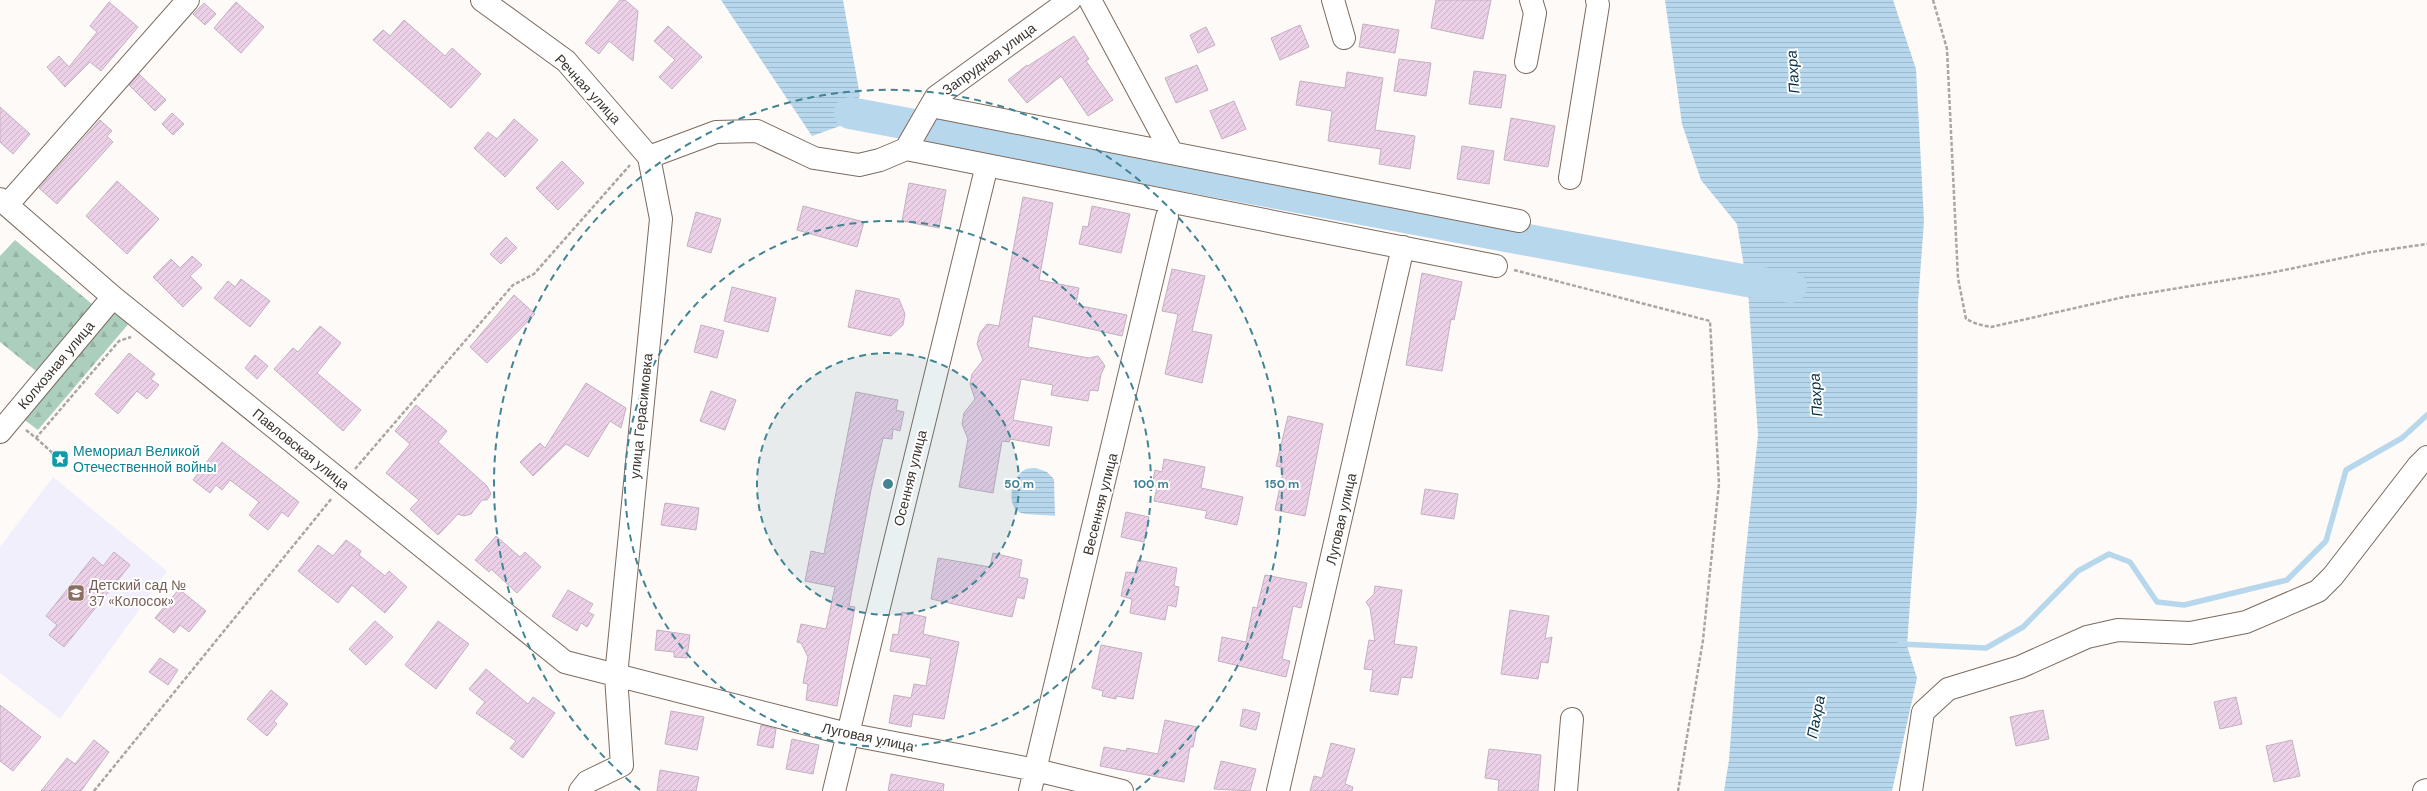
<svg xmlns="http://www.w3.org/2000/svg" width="2427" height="791" font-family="'DM Sans',sans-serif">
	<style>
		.education { fill: #f2effc }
		.forest { fill: url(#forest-firs) }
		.water { fill: url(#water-rules) }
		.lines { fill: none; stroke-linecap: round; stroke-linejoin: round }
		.stream { stroke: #b7d7ec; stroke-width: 5.5 }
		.river { stroke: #b7d7ec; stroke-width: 32 }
		.building { fill: url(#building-hatch); stroke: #c2b1bf }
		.minor-casing { stroke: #7c6b5f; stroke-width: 24 }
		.path { stroke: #aba6a2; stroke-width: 2.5; stroke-dasharray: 4 2; stroke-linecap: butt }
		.minor { stroke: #fff; stroke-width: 22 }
		.ring { fill: none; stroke: #418494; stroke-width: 2; stroke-dasharray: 7 5 }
		.labels { text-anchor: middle; stroke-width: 4; stroke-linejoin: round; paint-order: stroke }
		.street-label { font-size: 14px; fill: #3c352f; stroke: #fff }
		.culture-label { font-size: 14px; fill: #0d838f; stroke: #fff; text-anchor: start }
		.education-label { font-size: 14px; fill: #785e54; stroke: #fff; text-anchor: start }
		.water-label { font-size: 15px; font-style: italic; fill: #053046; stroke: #fff }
		.centre { fill: #418494; stroke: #fff; stroke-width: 2 }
		.ring-label { font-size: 12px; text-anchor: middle; font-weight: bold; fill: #418494; stroke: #fff; stroke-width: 4; stroke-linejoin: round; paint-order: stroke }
	</style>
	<defs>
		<pattern id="forest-firs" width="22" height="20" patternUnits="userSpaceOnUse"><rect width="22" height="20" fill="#accfbd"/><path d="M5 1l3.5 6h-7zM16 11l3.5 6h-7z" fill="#95b2a3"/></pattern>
		<pattern id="water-rules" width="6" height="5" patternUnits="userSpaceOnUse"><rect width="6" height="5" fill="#b7d7ec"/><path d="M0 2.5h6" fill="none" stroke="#9eb9cb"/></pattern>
		<pattern id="building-hatch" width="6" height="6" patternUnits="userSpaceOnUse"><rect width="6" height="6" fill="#ecd0e7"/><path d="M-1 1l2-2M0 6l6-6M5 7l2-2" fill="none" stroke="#cbb3c6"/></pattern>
	</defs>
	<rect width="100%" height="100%" fill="#fefaf7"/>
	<path class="education" d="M53,477L167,571L60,719L0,673V547Z"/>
	<path class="forest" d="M15,240L92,304L36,371L0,342V256Z
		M114,309L131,321L38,430L22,418Z"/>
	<path class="water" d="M721,0H843L860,96L840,126L812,136Z
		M1665,0H1893L1916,69L1924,221L1918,303L1917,504L1907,646L1917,678L1892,791H1724L1729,760L1742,588L1758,435L1748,291L1737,224L1701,180L1682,124Z
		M1036,468L1047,472L1054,479L1055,516C1047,515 1027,515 1021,513C1004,506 1012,475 1026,469C1029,468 1033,468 1036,468Z"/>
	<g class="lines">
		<path class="stream" d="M1900,644L1986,648L2023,627L2078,571L2109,554L2130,562L2157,602L2184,605L2287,580L2326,541L2346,470L2402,438L2427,415"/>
		<path class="river" d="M850,113L1747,281L1791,287"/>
	</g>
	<path class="building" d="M620,0H625L638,11L633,61L609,41L599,54L585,43Z
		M1436,0H1491L1483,39L1431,28Z
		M109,2L138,27L101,71L90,62L65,87L47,67L59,56L69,67L97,32L90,26Z
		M236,2L264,27L241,53L214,28Z
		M204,3L216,14L205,25L193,14Z
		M404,20L445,56L452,48L481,74L451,108L373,40L383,30L390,36Z
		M1363,24L1399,30L1395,53L1359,47Z
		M1300,25L1309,47L1280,60L1271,38Z
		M668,26L702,57L672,89L659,77L675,60L654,41Z
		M1206,27L1215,45L1198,53L1190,35Z
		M1074,36L1089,59L1086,61L1113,100L1088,116L1061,76L1027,103L1008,80L1027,65L1028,66Z
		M1399,59L1431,63L1426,96L1394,91Z
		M1197,65L1208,90L1176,103L1165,78Z
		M1474,71L1506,75L1501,108L1469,104Z
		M1347,72L1383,78L1375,130L1415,136L1410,169L1379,164L1381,149L1328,141L1332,111L1296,105L1300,81L1345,88Z
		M139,74L166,100L155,111L129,85Z
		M1234,101L1246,129L1222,139L1210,111Z
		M0,107L30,134L13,154L0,142Z
		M172,113L184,124L173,135L162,124Z
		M1511,118L1555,126L1548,167L1504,160Z
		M514,119L538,140L505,177L474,148L488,132L497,139Z
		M100,120L112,131L107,136L113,142L57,204L39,188Z
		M1462,146L1494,151L1489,184L1457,179Z
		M562,161L584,183L558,210L536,188Z
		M117,181L159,219L127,254L86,216Z
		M909,183L946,190L939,228L902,221Z
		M1023,197L1053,203L1039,280L1079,288L1076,304L1081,306L1127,315L1122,336L1033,316L1028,347L1089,358L1098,356L1105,366L1101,374L1098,391L1090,390L1088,401L1051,395L1053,385L1021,379L1013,420L1052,427L1049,446L1010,439L1009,442L1002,441L993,493L959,487L968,439L962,424L964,413L975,399L970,384L972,374L983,360L977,344L980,333L987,324L999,326Z
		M803,206L864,222L857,247L797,230Z
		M1092,206L1130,214L1121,253L1079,244L1083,226L1088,227Z
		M696,212L721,219L711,253L687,246Z
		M506,237L517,248L501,264L490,254Z
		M192,256L202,265L190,276L202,288L183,307L153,277L171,259L180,268Z
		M1172,269L1205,276L1192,331L1212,335L1202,383L1165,374L1178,314L1162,311Z
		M1422,273L1462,282L1454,320L1451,319L1442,371L1406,365Z
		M241,279L270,301L250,327L214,298L228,281L235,287Z
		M732,287L776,298L768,332L724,321Z
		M856,290L899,299L905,314L903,325L891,336L848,327Z
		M514,295L535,314L487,363L470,347Z
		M701,325L724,331L717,358L694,352Z
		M320,326L341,343L317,373L361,410L343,431L274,369L293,348L298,352Z
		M129,353L155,374L151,379L159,385L147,399L137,391L118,414L95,394Z
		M255,355L268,366L257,379L245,368Z
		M586,383L626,408L621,428L610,421L588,457L566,444L533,476L520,462L540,443L545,448Z
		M711,391L736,400L725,430L700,421Z
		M856,392L898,400L896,410L904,412L900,431L893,429L892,439L883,438L871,490L849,606L855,607L837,706L806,700L808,684L803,683L808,657L801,643L797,642L801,624L826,629L835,587L805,581L811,551L824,554Z
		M416,405L447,431L438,442L487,486L491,494L487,500H482L471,514L464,516L458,514L438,535L410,509L419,500L386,473L410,444L395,431Z
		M1288,416L1323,424L1305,516L1275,510L1284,468L1276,466Z
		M222,442L299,502L288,517L282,512L268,530L249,515L259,502L230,480L222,490L216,485L210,493L193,480Z
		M1164,459L1205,467L1201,488L1243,497L1237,525L1205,518L1207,511L1154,501L1157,487L1152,486L1155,470L1162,472Z
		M1425,489L1458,494L1454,519L1421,514Z
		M665,503L699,508L696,530L661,525Z
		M1126,512L1149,517L1144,542L1121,537Z
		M496,536L520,557L525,552L541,567L517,593L491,569L489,572L475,560Z
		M346,540L361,551L359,555L385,576L389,571L407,587L385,613L352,585L338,603L298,571L318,545L333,556Z
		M114,552L130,565L64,647L49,635L57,625L46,616L93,557L103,566Z
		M993,553L1022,560L1019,577L1028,579L1024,599L1017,597L1012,617L931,599L938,558L990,567Z
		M1138,560L1177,568L1174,586L1179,587L1176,607L1168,605L1165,620L1130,613L1132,599L1121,596L1126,572L1135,573Z
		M1265,575L1307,583L1301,608L1293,606L1282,659L1290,661L1286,677L1218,661L1222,637L1246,642L1253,607L1257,608Z
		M1375,586L1402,590L1394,644L1417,647L1412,678L1401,677L1398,695L1370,691L1373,670L1364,669L1369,640L1375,641L1370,608L1366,602L1374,594Z
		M179,589L206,611L189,632L180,625L174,633L155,618Z
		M568,590L593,604L588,612L594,615L587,627L581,623L577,631L552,616Z
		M1510,610L1549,616L1545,639L1552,637L1548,663L1541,662L1538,679L1501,674Z
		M902,612L926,617L923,634L959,642L944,719L913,714L911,727L889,723L894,695L911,698L914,684L926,686L931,658L890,651L893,634L898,635Z
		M375,621L393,637L366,665L349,649Z
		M438,621L469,644L436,689L405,665Z
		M657,630L690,635L687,658L674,657V652L655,650Z
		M1101,645L1142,653L1133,699L1116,696V699L1102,696L1103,691L1092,688Z
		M160,658L178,670L168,685L149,672Z
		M486,669L528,704L533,697L555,713L523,758L510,748L516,741L476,713L485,702L469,689Z
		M271,690L288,704L274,721L277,724L267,736L247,719Z
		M2236,697L2242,724L2220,729L2214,702Z
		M0,705L41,737L13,771L0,761Z
		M1243,709L1260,713L1256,730L1240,726Z
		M2043,710L2049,739L2016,746L2010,717Z
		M671,711L704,717L697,750L665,744Z
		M1165,720L1197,727L1193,747H1190L1184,782L1100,766L1104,747L1126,751L1127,748L1158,754Z
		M761,725L776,729L773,748L757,745Z
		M792,739L819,745L813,774L786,769Z
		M94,740L109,752L81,791H41L67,758L75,764Z
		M2292,740L2300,776L2274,782L2266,746Z
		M1331,743L1355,749L1345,784L1353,787L1352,791H1310L1314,776L1322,778Z
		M1489,749L1541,755L1538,791H1498L1499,780L1485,778Z
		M1221,761L1256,769L1250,791L1214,789Z
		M660,770L699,777L696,791H657Z
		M891,774L944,784L943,791H888Z"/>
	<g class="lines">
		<defs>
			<path id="minor" d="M482,0L566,61L649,157
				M1090,0L1172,153
				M1333,0L1344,38
				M1526,62L1535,13L1531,0
				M931,106L1519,221
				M906,149L936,97L1070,0
				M649,157L716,132L757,131L814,158L859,165L880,160L906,149L1496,266
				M1570,178L1598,5L1597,0
				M0,199L113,297L565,662L847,734L1036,770L1122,791
				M7,205L188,0
				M0,432L113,297
				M580,791L587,782L622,765L616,676L661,219L649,157
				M834,791L987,165
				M1030,791L1167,217
				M1278,791L1403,247
				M1566,791L1572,719
				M1911,791L1923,712L1948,689L2020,667L2087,637L2118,630L2190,633L2246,622L2318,591L2333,576L2418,466L2427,457
				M2424,791L2427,790"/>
		</defs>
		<use href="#minor" class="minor-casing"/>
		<path class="path" d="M1933,0L1947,49L1958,278L1966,319L1977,324L1991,327L2124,297L2270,273L2371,252L2427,244
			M1514,270L1710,321L1719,484L1703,640L1678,791
			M26,430L36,438L119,341L131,337
			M36,438L57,457
			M355,469L513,285L534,274L630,165
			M94,791L332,498"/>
		<use href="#minor" class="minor"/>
	</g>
	<circle cx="888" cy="484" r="131" fill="#418494" fill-opacity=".12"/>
	<g class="ring">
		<circle cx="888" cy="484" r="131"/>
		<circle cx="888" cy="484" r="263"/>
		<path d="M640 790A394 394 0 1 1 1136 790"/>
	</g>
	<defs>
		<symbol id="sight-square" viewBox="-11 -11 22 22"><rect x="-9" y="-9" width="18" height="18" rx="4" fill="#0f9aa8" stroke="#fff"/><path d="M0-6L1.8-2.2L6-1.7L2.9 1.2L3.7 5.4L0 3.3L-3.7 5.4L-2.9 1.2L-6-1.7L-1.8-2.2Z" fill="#fff"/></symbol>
		<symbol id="school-square" viewBox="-11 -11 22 22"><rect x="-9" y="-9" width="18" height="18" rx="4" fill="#8d6e63" stroke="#fff"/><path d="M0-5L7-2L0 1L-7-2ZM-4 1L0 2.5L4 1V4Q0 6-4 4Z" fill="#fff"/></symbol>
	</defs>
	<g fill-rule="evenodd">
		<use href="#sight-square" x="50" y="449" width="20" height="20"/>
		<use href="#school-square" x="66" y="583" width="20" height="20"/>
	</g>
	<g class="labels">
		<g class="street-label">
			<text transform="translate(989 59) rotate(-36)" y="5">Запрудная улица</text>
			<text transform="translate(588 89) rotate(47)" y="5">Речная улица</text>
			<text transform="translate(56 365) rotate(-50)" y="5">Колхозная улица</text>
			<text transform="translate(641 416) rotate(-84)" y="5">улица Герасимовка</text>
			<text transform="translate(301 449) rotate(39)" y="5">Павловская улица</text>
			<text transform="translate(910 478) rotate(-76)" y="5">Осенняя улица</text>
			<text transform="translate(1100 504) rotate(-76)" y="5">Весенняя улица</text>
			<text transform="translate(1341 519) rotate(-77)" y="5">Луговая улица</text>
			<text transform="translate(868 737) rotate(12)" y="5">Луговая улица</text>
		</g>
		<g class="culture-label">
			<text x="73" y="456">Мемориал Великой<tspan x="73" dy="16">Отечественной войны</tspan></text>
		</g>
		<g class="education-label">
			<text x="89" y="590">Детский сад №<tspan x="89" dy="16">37 «Колосок»</tspan></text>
		</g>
		<g class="water-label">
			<text transform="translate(1793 72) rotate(-94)" y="5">Пахра</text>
			<text transform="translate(1816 395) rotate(-94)" y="5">Пахра</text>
			<text transform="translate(1816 717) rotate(-79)" y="5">Пахра</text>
		</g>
	</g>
	<circle cx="888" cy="484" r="6" class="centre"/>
	<g class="ring-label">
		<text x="1019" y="488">50 m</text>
		<text x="1151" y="488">100 m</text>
		<text x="1282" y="488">150 m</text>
	</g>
</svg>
